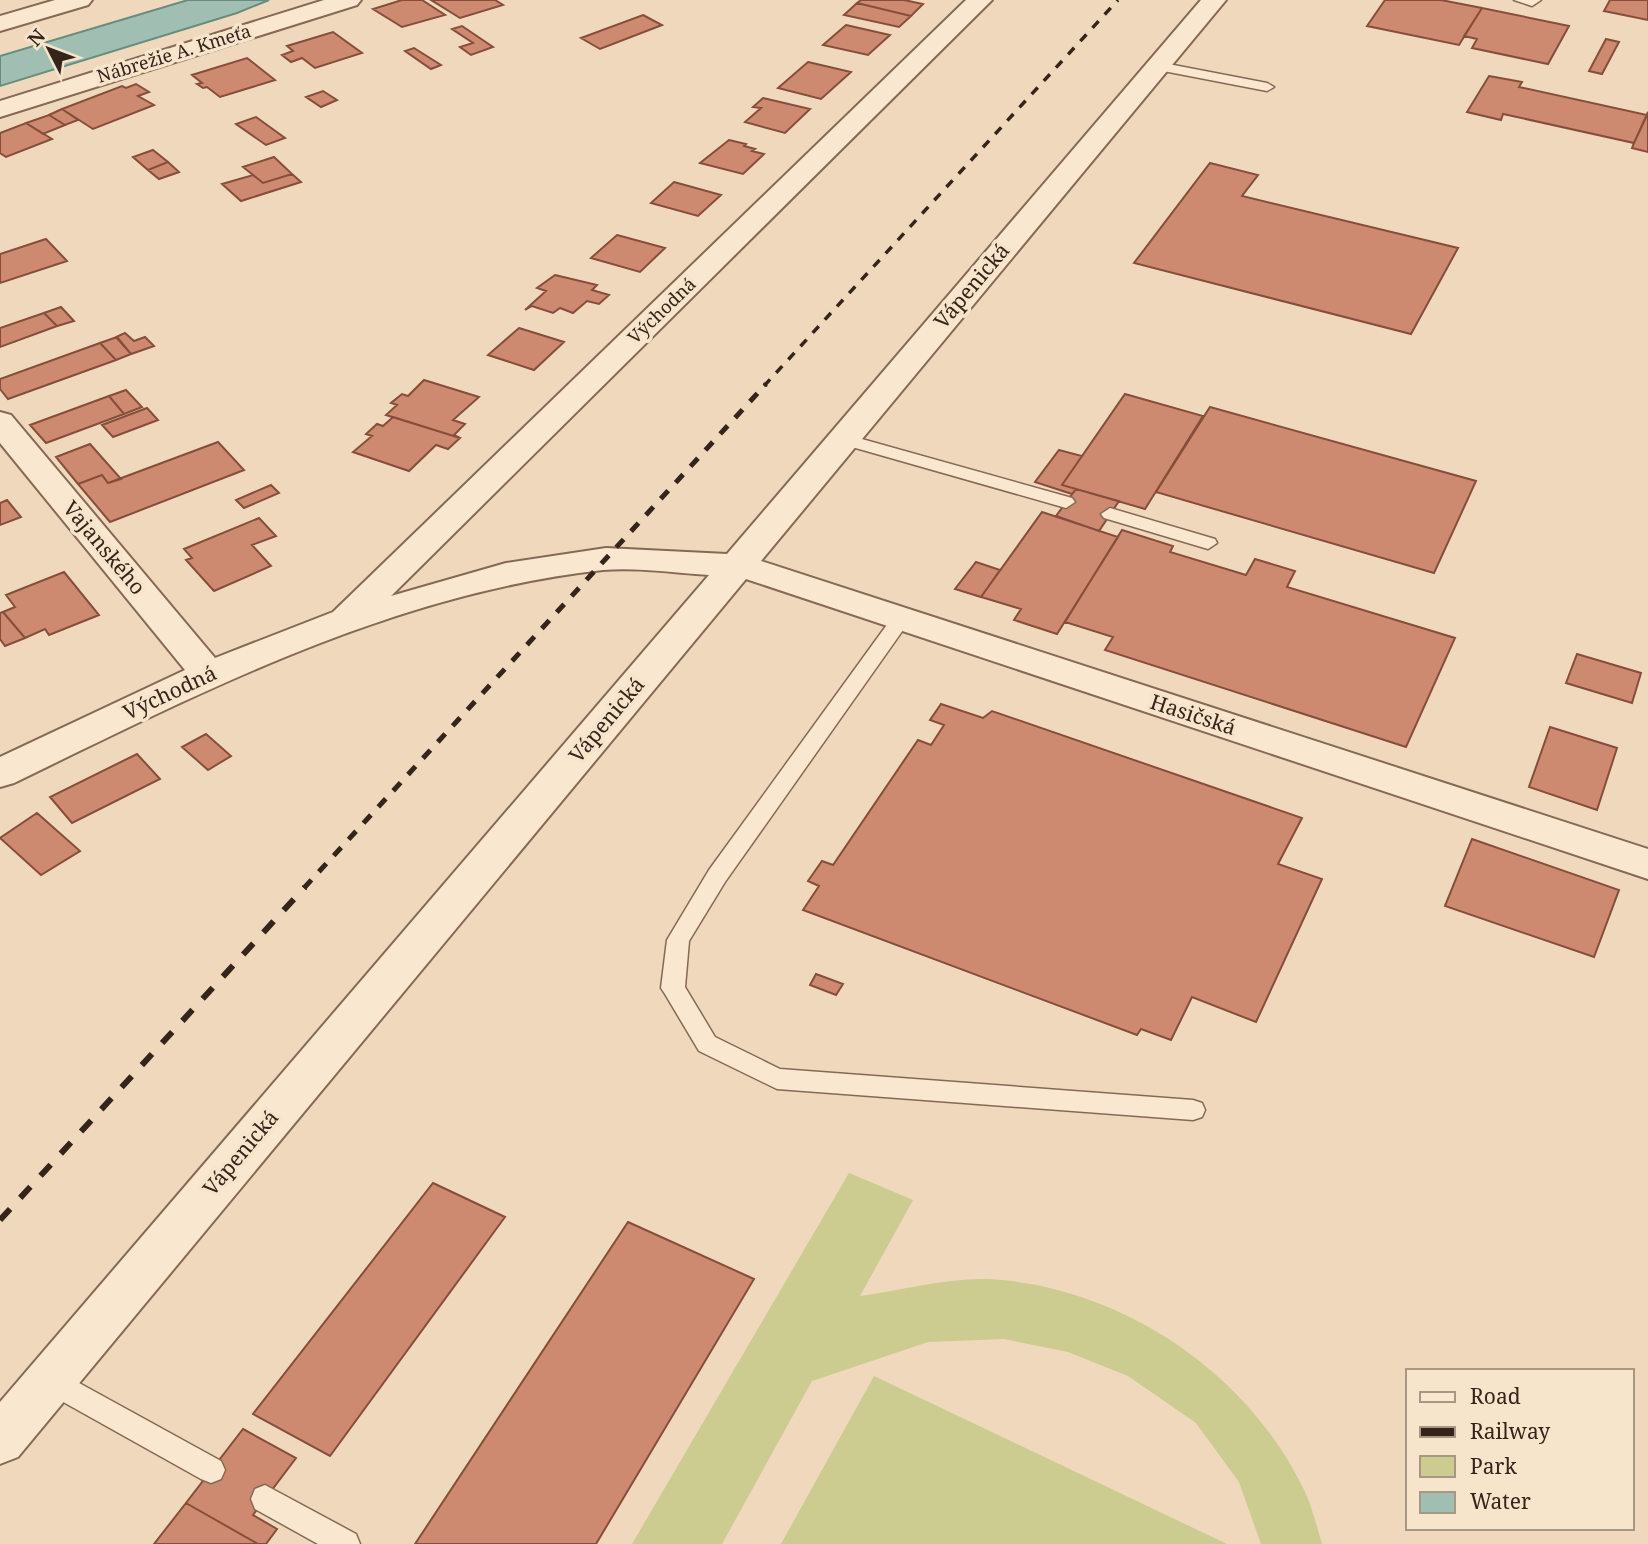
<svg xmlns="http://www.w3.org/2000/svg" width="1648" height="1544" font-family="'Noto Serif',serif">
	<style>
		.green { fill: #cccb90 }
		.water { fill: #a0bfb2; stroke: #688d7e; stroke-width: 2 }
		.building { fill: #ce8a70; stroke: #864e3a; stroke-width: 2 }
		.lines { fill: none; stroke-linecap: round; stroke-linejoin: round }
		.lane-casing { stroke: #866955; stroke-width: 3 }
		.street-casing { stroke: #866955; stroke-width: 4 }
		.lane { fill: #fae7cf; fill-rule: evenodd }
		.street { fill: #fae7cf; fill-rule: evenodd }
		.rail-far2 { stroke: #35241b; stroke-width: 3.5; stroke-dasharray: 9 9; stroke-linecap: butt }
		.rail-far1 { stroke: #35241b; stroke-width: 5; stroke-dasharray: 11 11; stroke-linecap: butt }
		.rail { stroke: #35241b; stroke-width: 6; stroke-dasharray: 15 15; stroke-linecap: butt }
		.labels { text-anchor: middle; stroke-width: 7; stroke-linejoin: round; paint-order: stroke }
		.far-street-label { font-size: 18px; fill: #35241b; stroke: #f6e4cb }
		.street-label { font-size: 21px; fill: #35241b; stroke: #f6e4cb }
	</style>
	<rect width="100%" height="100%" fill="#efd8bc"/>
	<path class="green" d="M849,1173L913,1200L860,1296C905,1290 957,1275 1002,1280C1126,1292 1245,1372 1301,1484C1311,1502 1316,1524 1322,1544H1261L1239,1482L1196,1423L1128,1376L1068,1352L1004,1339L928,1342L812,1381L722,1544H632Z
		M874,1376L1227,1544H781Z"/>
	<path class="water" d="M188,0H269L237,13L0,86V56Z"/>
	<path class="building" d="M402,0H422L445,15L402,27L373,9Z
		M431,0H495L503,5L460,18Z
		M861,0H904L923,4L911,16L857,3Z
		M1385,0H1441L1482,8L1459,45L1367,26Z
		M1610,0H1648V20L1604,11Z
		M857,3L911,16L899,27L844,15Z
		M1482,8L1569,26L1548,64L1472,48L1477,39L1464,36Z
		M643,15L662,25L600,49L581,38Z
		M846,25L890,35L868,55L823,45Z
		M462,26L493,47L471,55L460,47L473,43L452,29Z
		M333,32L362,53L315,68L302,58L291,62L282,55L293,51L287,46Z
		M1606,39L1619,42L1602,74L1589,71Z
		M414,48L441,65L431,69L405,51Z
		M247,58L275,80L220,97L207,87L203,88L197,84L202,83L192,75Z
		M808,62L851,72L821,99L778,88Z
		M1489,76L1522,82L1519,87L1647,115L1634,143L1503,114L1501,120L1467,112Z
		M136,84L149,92L138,96L154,105L93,129L62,109L122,86L126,88Z
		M323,91L337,100L321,107L306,97Z
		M763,98L810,109L785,133L745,122L761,108L753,107Z
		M62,109L78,120L65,125L49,115Z
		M1648,112V152L1632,148L1634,143Z
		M49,115L65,125L43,134L26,123Z
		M256,117L285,138L266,145L236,124Z
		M26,123L52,139L6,157L0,153V133Z
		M729,140L746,144L744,146L755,149L752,151L764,154L743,174L700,163Z
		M153,150L168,162L148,170L133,157Z
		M274,157L292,174L263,183L243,167Z
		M168,162L179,172L159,179L148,170Z
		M1210,163L1258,175L1242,196L1458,248L1411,334L1134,263Z
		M292,174L301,182L241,201L222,184L253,175L263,183Z
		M674,182L721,195L698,216L651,203Z
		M617,235L665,248L640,272L591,258Z
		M46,239L67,261L0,283V254Z
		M555,275L597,285L592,290L609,295L599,304L587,301L573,313L560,308L553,313L532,306L525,310L546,291L537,288Z
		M61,307L74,321L57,326L44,313Z
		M44,313L57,326L0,347V328Z
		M519,328L564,342L534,370L488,355Z
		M125,333L134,341L145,337L154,346L131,354L116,337Z
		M117,337L131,354L116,360L100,343Z
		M100,343L116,360L8,399L0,389V379Z
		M424,380L479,397L453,420L465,424L454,435L460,438L386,415L397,405L391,403L402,394L408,396Z
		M126,390L142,407L124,414L109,396Z
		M1125,394L1203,416L1145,509L1062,485Z
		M109,396L124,414L46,443L30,425Z
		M1210,407L1476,481L1434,573L1156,492Z
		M147,408L158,420L113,437L102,425Z
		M393,417L460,438L448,449L436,445L409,471L353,452L372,436L366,434L377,424L383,426Z
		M218,442L244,470L110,522L78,484L102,475L108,483Z
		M90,444L121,479L108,483L102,475L78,484L56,457Z
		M1059,450L1082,456L1062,485L1076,489L1072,494L1035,482Z
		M271,485L279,493L244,508L236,500Z
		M1076,489L1119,501L1099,531L1056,516Z
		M7,500L21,517L0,525V503Z
		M1042,512L1118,537L1057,634L1014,620L1021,609L981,597Z
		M259,518L276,536L252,545L271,566L214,591L186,560L192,558L184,549Z
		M1122,530L1173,546L1170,552L1246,575L1255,559L1295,571L1287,587L1455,638L1406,747L1105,650L1113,637L1065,622Z
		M976,562L1000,570L981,597L955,589Z
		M64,572L99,615L49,635L45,629L25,638L3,612L15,607L6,595Z
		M3,612L25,638L5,646L0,639V613Z
		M1577,654L1641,673L1632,703L1566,683Z
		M941,704L983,718L992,711L1302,818L1278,864L1322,879L1256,1022L1192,997L1171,1040L1141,1029L1137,1035L803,910L819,886L808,881L822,861L833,865L918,740L931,745L944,725L930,720Z
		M1550,727L1617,748L1597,810L1529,787Z
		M206,734L231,756L208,770L182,747Z
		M137,754L160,779L72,823L50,797Z
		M37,813L80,851L41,875L0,838Z
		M1472,839L1619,890L1594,957L1445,906Z
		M816,974L843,984L836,995L810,985Z
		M433,1183L505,1217L330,1456L253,1414Z
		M628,1222L754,1279L596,1544H415Z
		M243,1429L296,1458L253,1515L277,1529L266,1544H258L186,1503Z
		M186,1503L258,1544H154Z"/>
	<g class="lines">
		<defs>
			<path id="lane" d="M1514,0H1541L1532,6Z
				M1158,62L1267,83L1274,87L1267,91L1153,69V63Z
				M844,434L1072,498L1075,502L1066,508L838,443L835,439L838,435Z
				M1110,508L1215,539L1217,543L1208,549L1104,518L1101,514Z
				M901,613L908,615L911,619L908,623L725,882L689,941L685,987L715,1037L780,1069L1193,1100L1202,1103L1205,1110L1202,1117L1193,1120L777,1089L699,1051L665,994L661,988L667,940L709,870L894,615Z
				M50,1367L221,1461L225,1470L221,1479L211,1483L201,1479L40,1389L36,1380L40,1371Z
				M265,1485L356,1534L360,1544H318L255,1509L251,1499L255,1489Z"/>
			<path id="street" d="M55,0H92L88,5L0,31V16Z
				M324,0H361L357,5L0,117V101Z
				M966,0H992L391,596L506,563L606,548L727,554L1201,0H1226L761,561L1648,849V879L746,579L18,1457L0,1464V1402L709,575C675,573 637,567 603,570C393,593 201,692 14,783L0,787V757L185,670L0,443V412L11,415L215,658L333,612Z"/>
		</defs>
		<use href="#lane" class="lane-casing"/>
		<use href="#street" class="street-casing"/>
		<use href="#lane" class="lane"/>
		<use href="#street" class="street"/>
		<path class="rail-far2" d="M764,386L1118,0"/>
		<path class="rail-far1" d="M304,888L766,384"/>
		<path class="rail" d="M0,1220L305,887"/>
	</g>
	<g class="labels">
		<g class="far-street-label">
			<text transform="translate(174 54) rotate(-17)" y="6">Nábrežie A. Kmeťa</text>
			<text transform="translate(662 311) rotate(-44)" y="6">Východná</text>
		</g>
		<g class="street-label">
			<text transform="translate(972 286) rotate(-50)" y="7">Vápenická</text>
			<text transform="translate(104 548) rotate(50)" y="7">Vajanského</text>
			<text transform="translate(170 693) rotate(-25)" y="7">Východná</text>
			<text transform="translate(1193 715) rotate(18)" y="7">Hasičská</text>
			<text transform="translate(607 720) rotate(-50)" y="7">Vápenická</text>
			<text transform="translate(241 1153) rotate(-50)" y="7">Vápenická</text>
		</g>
	</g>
	<rect x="1406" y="1369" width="228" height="161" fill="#f6e4cb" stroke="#a99785" stroke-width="2"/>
	<rect x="1420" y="1392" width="35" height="10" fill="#fae7cf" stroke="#a99785" stroke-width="2"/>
	<text x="1470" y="1404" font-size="21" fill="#35241b">Road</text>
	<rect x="1420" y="1427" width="35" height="10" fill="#35241b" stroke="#a99785" stroke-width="2"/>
	<text x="1470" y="1439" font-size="21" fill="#35241b">Railway</text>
	<rect x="1420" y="1456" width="35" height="21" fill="#cccb90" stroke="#a99785" stroke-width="2"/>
	<text x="1470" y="1474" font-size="21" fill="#35241b">Park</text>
	<rect x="1420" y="1492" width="35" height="21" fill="#a0bfb2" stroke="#a99785" stroke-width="2"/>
	<text x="1470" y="1509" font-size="21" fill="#35241b">Water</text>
	<g transform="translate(49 49) rotate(312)" stroke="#f6e4cb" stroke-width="5" paint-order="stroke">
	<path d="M0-5L12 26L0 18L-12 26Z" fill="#35241b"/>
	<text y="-10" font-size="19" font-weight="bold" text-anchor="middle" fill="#35241b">N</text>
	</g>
</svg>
